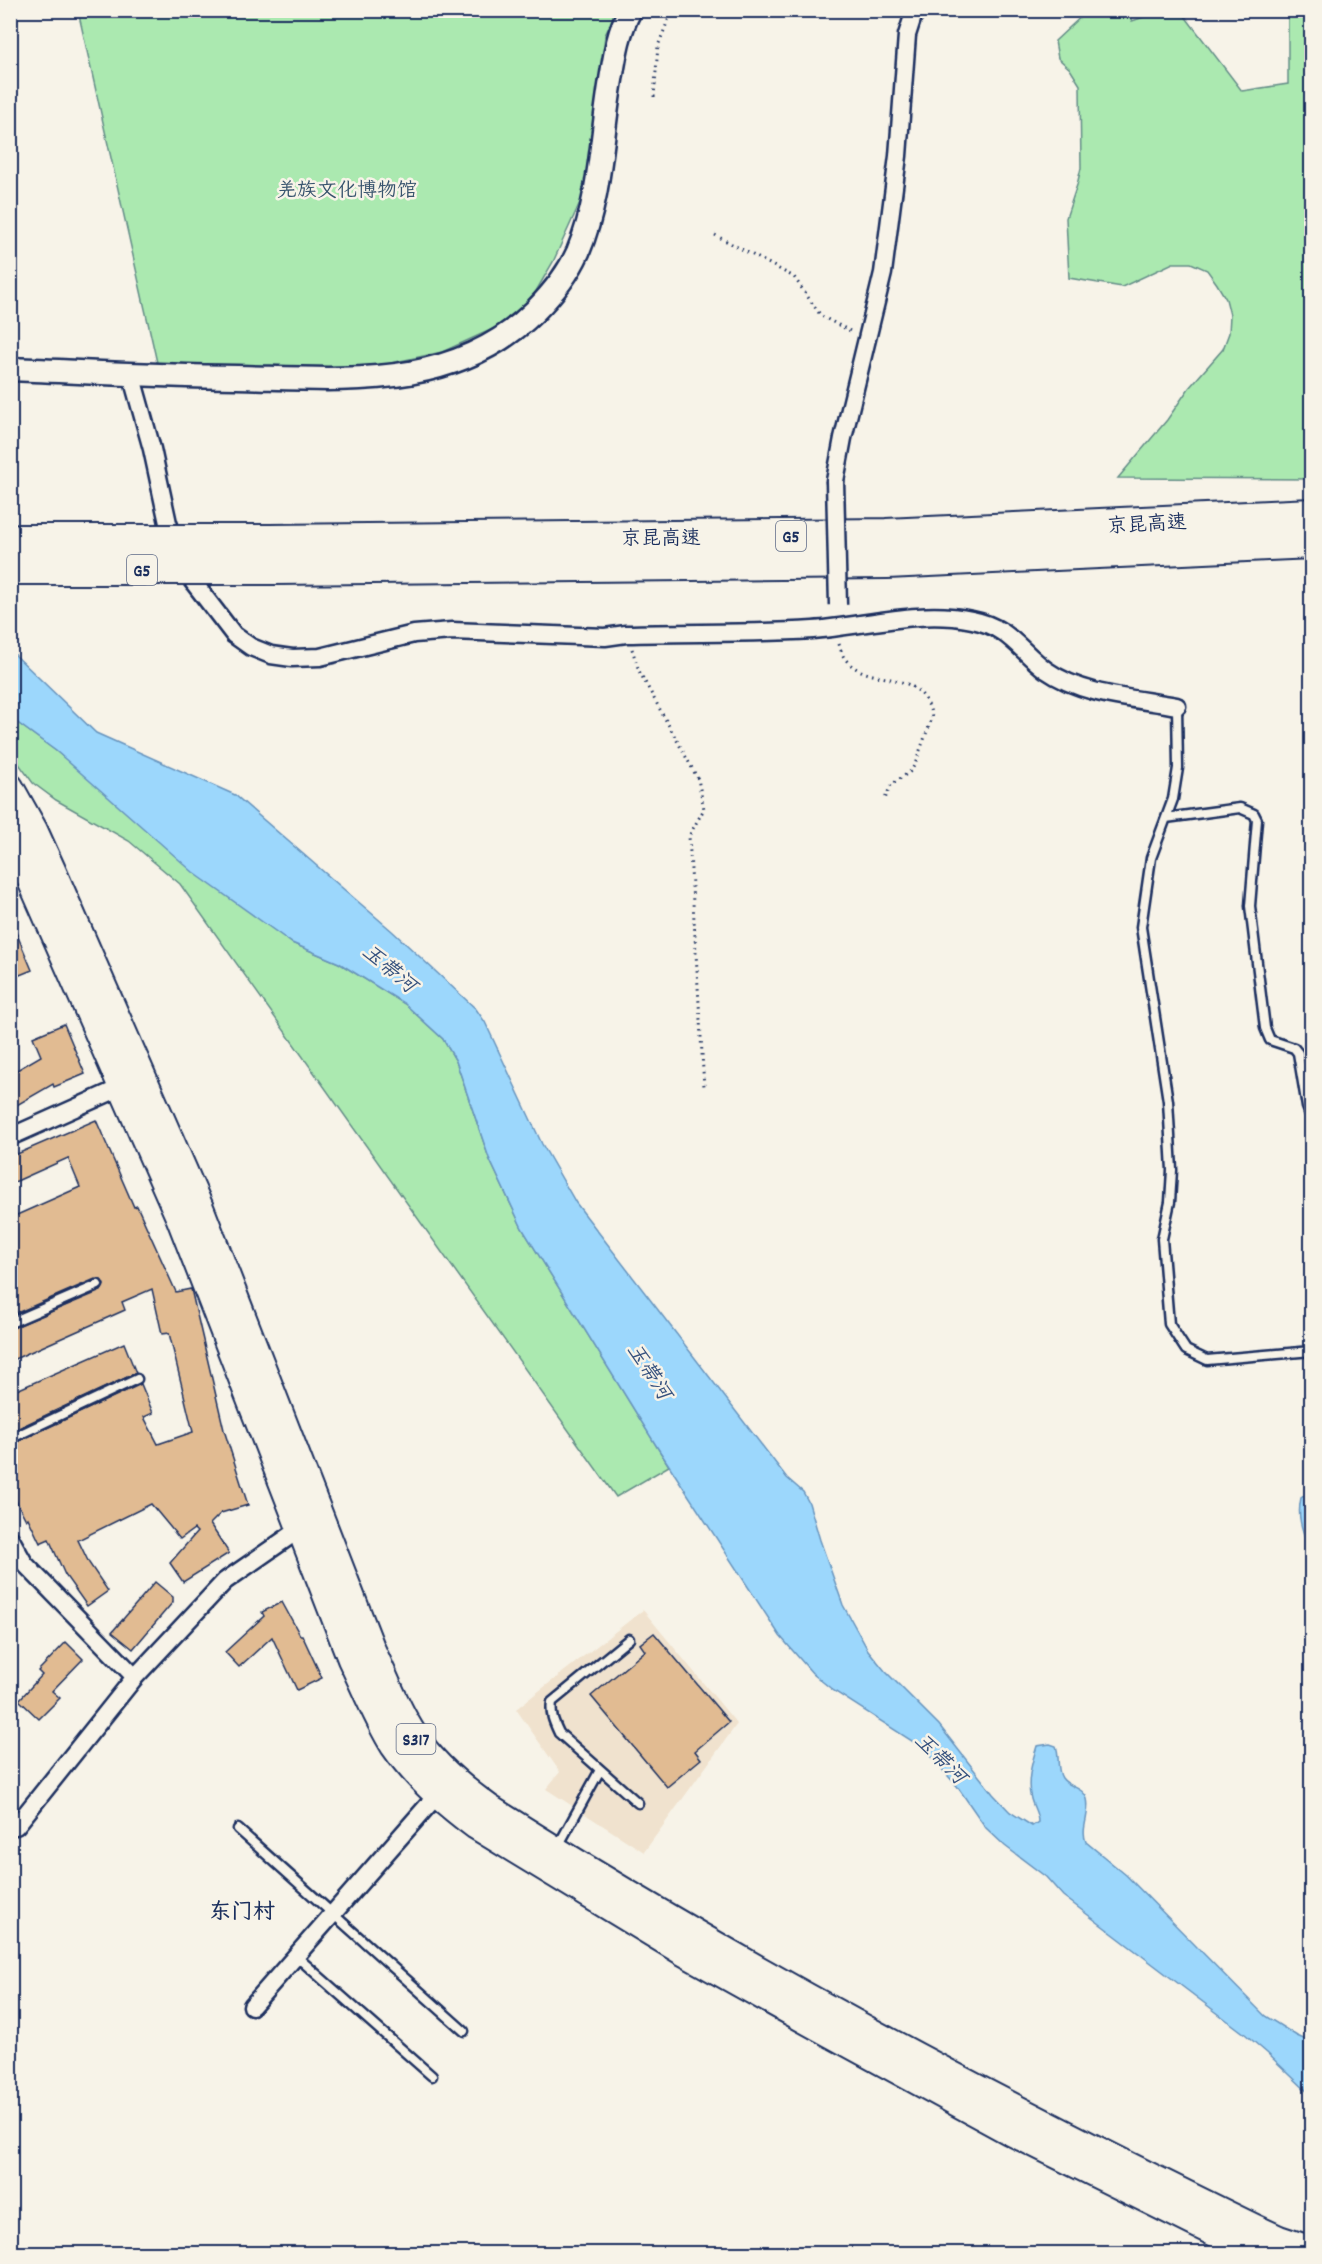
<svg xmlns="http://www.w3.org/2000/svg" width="1322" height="2264" font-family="Dekko,'LXGW WenKai TC',sans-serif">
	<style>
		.built { fill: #f0e2ce }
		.green { fill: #abe9b0; stroke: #638c87; stroke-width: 1.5 }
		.water { fill: #9cd7fc; stroke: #6894bd; stroke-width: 1.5 }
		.building { fill: #e1bb92; stroke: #1b2f5e; stroke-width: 1.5 }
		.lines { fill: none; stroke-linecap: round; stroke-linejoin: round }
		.lane-casing { stroke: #1b2f5e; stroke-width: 13 }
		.street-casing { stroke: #1b2f5e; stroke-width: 21 }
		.secondary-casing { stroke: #1b2f5e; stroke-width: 27 }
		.primary-casing { stroke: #1b2f5e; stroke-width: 30 }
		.highway-casing { stroke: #1b2f5e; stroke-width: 34 }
		.path { stroke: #1b2f5e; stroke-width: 3; stroke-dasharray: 1.5 4.5; stroke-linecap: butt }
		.lane { stroke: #f7f3e8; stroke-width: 8 }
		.street { stroke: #f7f3e8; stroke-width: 16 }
		.secondary { stroke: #f7f3e8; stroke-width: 22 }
		.primary { stroke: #f7f3e8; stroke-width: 26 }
		.highway { stroke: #f7f3e8; stroke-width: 30 }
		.street-bridge-casing { stroke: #1b2f5e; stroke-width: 21; stroke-linecap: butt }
		.highway-bridge-casing { stroke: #1b2f5e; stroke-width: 34; stroke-linecap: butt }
		.street-bridge { stroke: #f7f3e8; stroke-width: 16 }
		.highway-bridge { stroke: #f7f3e8; stroke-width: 30 }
		.labels { text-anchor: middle; stroke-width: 5; stroke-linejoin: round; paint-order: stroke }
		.shield { fill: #f7f3e8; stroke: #5d6a87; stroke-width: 1.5 }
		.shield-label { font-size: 18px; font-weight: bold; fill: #1b2f5e }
		.park-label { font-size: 20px; fill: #38546e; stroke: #f7f3e8 }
		.street-label { font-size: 20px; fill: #1b2f5e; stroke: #f7f3e8 }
		.water-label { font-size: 21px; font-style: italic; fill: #35517e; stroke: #f7f3e8 }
		.quarter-label { font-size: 22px; font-weight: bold; fill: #1b2f5e; stroke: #f7f3e8 }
	</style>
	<rect width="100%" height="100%" fill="#f7f3e8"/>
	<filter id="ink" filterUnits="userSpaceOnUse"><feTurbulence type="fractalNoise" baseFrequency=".0167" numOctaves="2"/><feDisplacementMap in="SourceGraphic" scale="12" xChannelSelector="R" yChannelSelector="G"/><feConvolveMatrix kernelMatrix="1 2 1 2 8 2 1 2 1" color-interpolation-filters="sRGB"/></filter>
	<g filter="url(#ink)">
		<path class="built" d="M643,1610L737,1724L644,1852L546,1789L560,1772L516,1709Z"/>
		<path class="green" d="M78,11H617L605,35L598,104L582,198L553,262L532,298L495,328L442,352L368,368L158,367Z
			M1105,11H1127L1132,21L1161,11H1181L1242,91L1288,84V11H1311V479L1118,478L1167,420L1189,388L1223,349L1229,333L1230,315L1226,299L1217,284L1207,270L1191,263H1173L1122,287L1069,278L1066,218L1077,185L1081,168L1080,85L1070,69L1058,58L1055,41L1086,12L1103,15Z
			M11,718L56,751L292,943L339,963L405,1004L443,1039L456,1061L489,1158L522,1228L669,1466L616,1497L180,884L129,841L56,800L33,783L11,753Z"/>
		<path class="water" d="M11,651L96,733L235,795L392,931L476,1009L485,1022L542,1144L576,1203L787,1478L803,1492L809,1503L820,1540L843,1605L868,1650L885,1671L939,1725L993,1794L1010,1812L1032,1826L1038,1822C1038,1813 1033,1807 1031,1799C1026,1782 1032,1762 1037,1746L1050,1744L1056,1746C1060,1756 1056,1769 1062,1778C1069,1788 1084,1787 1087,1799C1091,1814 1080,1828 1086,1842L1126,1875L1265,2016L1297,2036L1311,2042V2095L1267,2053L1245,2034L1063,1896L1046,1877L1005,1846L986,1828L957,1786L923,1748L834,1691L813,1674L780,1636L657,1447L522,1228L489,1158L456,1061L443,1039L405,1004L339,963L292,943L194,873L56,751L11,718Z
			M1311,1491V1554C1304,1534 1296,1519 1301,1498Z"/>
		<path class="building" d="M10,918L32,970L10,979Z
			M64,1024L85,1074L54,1087L53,1084L10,1109V1074L41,1056L33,1037Z
			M96,1120L134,1207L137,1206L176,1292L191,1289L224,1430L248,1505L221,1513L210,1524L229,1553L183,1582L170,1563L197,1532L194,1529L180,1539L151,1504L78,1540L89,1563L108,1591L87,1606L65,1575L49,1539L40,1543L28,1518L26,1520L10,1489V1445L141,1384L153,1413L144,1417L158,1444L193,1432L169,1333L162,1334L152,1289L122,1302L125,1310L10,1361V1329L101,1291L104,1285L101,1280L95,1279L10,1316V1218L80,1187L68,1158L10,1184V1157Z
			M124,1343L136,1373L10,1432V1393Z
			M155,1582L173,1597V1602L133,1649L112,1632Z
			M282,1602L300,1635H302L322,1678L297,1690L272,1637L239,1667L225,1652L264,1616L262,1612Z
			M654,1633L729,1722L695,1751L701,1759L667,1787L591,1696L645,1651L640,1644Z
			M66,1642L83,1659L52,1691L60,1698L39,1719L19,1700L42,1675L38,1671Z"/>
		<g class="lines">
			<defs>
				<path id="lane" d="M1177,706L1178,768L1173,799L1151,858L1141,927L1168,1101L1172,1170L1170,1202L1162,1239L1169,1324L1186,1350L1207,1360L1312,1351
					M1166,818L1240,808L1254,814L1257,820L1250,906L1265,1028L1270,1040L1294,1048L1298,1053L1307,1107L1312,1120
					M10,1323L98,1285
					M10,1439L137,1379
					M629,1639L552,1702C550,1714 554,1722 559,1733L638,1803
					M238,1829L464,2031
					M557,1848L600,1770
					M296,1956L432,2076"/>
				<path id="street" d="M131,374L152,449L168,523L191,579L234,635L251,647L271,655L292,658L320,657L414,634L452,631L605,637L626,634C688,632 751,634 813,630C865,626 920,609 972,620C1009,627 1019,650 1046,670C1083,696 1134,698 1177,706
					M835,481L843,438L883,273L898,156L907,35L915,10
					M10,1137L122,1087
					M10,1538L24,1563L135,1677
					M16,1826L135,1677L225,1581L300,1529
					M252,2006L437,1795"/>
				<path id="secondary" d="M10,369C86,372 161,376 237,377C341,379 454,392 535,311C552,294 568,274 578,252C601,197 601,138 611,80C615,55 618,33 630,10"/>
				<path id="primary" d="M10,787L34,830L53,872L201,1210L372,1650C385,1678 396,1708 413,1734C433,1764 460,1787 489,1808C734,1964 992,2100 1253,2227L1279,2239L1312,2250
					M10,833L180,1219L351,1659C365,1688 377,1719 394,1746C416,1778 445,1803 476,1826L683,1952L827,2032L1009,2131L1257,2254"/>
				<path id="highway" d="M269,540L886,534L1312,514
					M274,569L887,563L1312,543"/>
			</defs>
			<use href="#lane" class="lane-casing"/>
			<use href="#street" class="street-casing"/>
			<use href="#secondary" class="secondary-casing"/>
			<use href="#primary" class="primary-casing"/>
			<use href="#highway" class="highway-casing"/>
			<path class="path" d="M654,97L658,46L672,10
				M715,235L794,277L821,316L852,332
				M839,644C841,650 842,656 847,661C871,688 923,666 932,718L915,764L911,771L891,785L885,799
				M632,649L639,671L698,779L704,809L689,836L704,1087"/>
			<use href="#lane" class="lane"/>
			<use href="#street" class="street"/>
			<use href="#secondary" class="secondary"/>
			<use href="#primary" class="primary"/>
			<use href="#highway" class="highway"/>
			<defs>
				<path id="street-bridge" d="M835,481L838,605"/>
				<path id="highway-bridge" d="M10,540H269
					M10,569H274"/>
			</defs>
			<use href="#street-bridge" class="street-bridge-casing"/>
			<use href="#highway-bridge" class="highway-bridge-casing"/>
			<use href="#street-bridge" class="street-bridge"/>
			<use href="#highway-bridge" class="highway-bridge"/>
		</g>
	</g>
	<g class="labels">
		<g class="shield">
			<rect x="776" y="521" width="30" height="30" rx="4.5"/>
			<rect x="127" y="555" width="30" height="30" rx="4.5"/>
			<rect x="396.5" y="1724" width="39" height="30" rx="4.5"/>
		</g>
		<g class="shield-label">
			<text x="791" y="542">G5</text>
			<text x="142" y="576">G5</text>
			<text x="416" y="1745">S317</text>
		</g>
		<g class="park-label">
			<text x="347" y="196">羌族文化博物馆</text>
		</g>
		<g class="street-label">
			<text transform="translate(1147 523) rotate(-3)" y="7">京昆高速</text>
			<text x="661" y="544">京昆高速</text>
		</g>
		<g class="water-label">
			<text transform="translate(390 968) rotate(40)" y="7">玉带河</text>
			<text transform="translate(650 1371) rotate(57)" y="7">玉带河</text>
			<text transform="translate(941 1758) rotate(45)" y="7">玉带河</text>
		</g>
		<g class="quarter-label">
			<text x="242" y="1918">东门村</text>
		</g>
	</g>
	<rect width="1322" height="2264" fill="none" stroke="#f7f3e8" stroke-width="36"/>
	<rect x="18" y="18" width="1286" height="2228" fill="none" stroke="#1b2f5e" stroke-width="2" filter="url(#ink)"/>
</svg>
